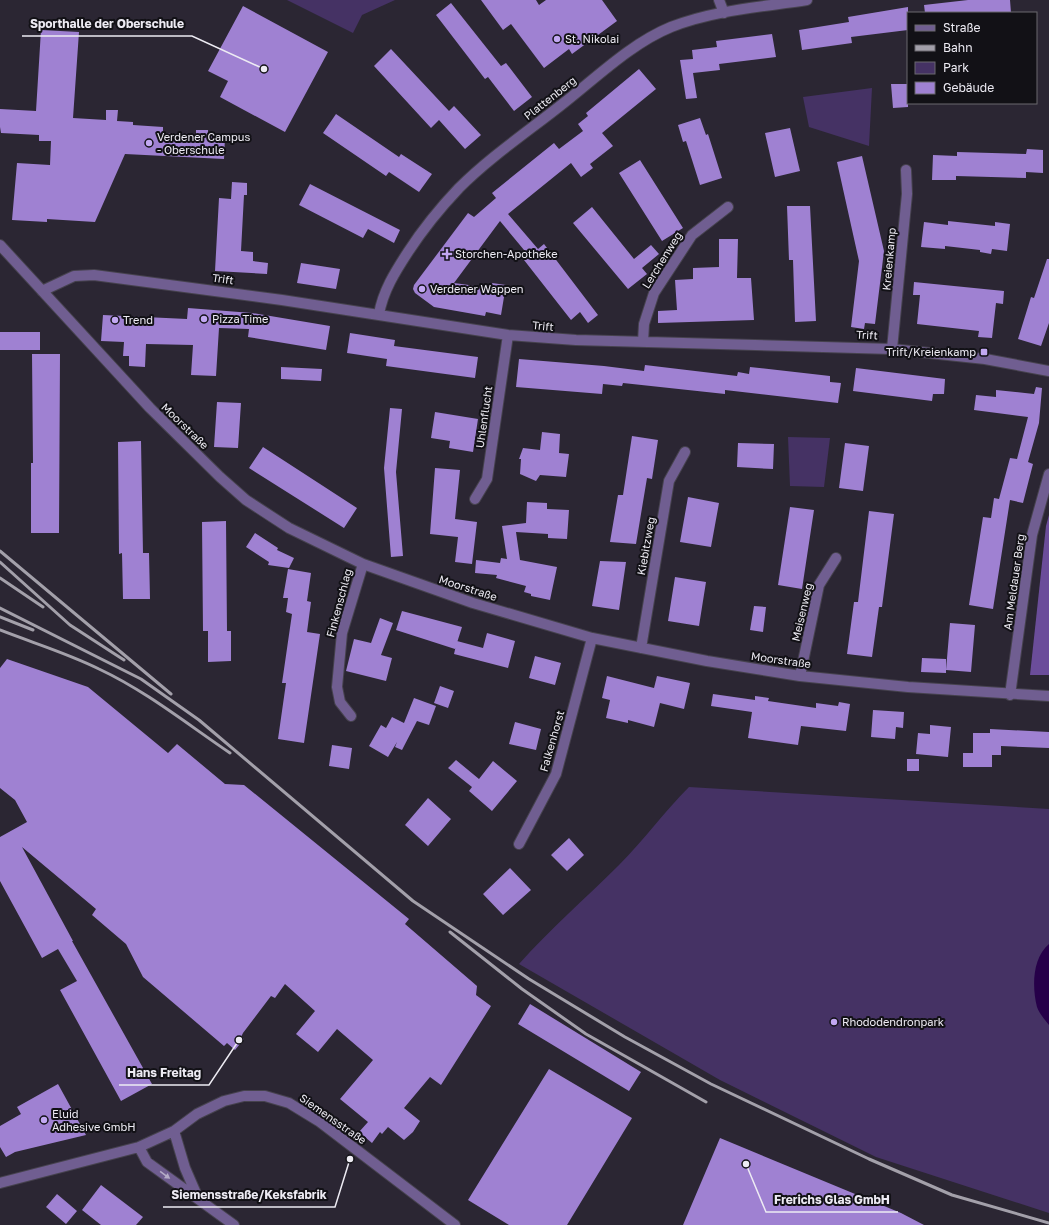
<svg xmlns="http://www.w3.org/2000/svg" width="1049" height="1225" font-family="'Golos Text',sans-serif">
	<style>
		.green { fill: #453264 }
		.forest { fill: #6b4d9a }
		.water { fill: #260049 }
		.building { fill: #9f81d2 }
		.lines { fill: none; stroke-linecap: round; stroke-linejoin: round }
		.minor-casing { stroke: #46424e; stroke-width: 12 }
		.minor { stroke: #705e91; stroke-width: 10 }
		.rail { stroke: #a3a0aa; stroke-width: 3 }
		.oneway { fill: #b5acc7 }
		.poi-dot { fill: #c2a8f2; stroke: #121116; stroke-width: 1.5 }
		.labels { text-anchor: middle; stroke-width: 4; stroke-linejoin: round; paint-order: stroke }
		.poi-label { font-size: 11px; fill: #edebf3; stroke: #121116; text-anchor: start }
		.street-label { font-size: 11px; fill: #edebf3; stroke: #121116 }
		.leader { fill: none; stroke: #edebf3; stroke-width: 1.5 }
		.callout-dot { fill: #edebf3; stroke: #121116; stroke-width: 1.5 }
		.callout-label { font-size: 12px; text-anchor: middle; font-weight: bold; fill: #edebf3; stroke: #121116; stroke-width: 4; stroke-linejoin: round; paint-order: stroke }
	</style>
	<rect width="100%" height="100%" fill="#2b2633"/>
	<path class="green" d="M287,0H395L362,15L353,33Z
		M872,88L869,146L809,127L803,97Z
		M788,437L830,438L824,487L790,486Z
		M689,787L1049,809V1213L876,1157L720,1080L519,964C550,929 586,898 619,865C644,840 664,812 689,787Z"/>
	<path class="forest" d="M1049,515V675H1030L1046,526Z"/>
	<path class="water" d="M1049,944V1025C1045,1020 1039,1013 1037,1007C1032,988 1032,958 1049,944Z"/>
	<path class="building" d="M481,0H536L539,5L546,0H602L617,21L572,54L569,49L544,68L511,24L503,30Z
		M968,0H1010L1011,13H925L924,5Z
		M451,3L501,66L506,63L532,97L514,111L488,77L485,79L436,15Z
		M243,6L328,52L285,132L220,97L228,81L208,71Z
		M908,7V30L851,37L852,43L802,50L799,30L849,22L848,17Z
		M41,30L79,32L73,118L106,120V110H118L117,121L133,122V125L163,127V133L196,134V130H208V136L225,137L224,159L125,154L95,222L47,219V222L12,220L17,163L50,165L51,141H39V135L1,133L0,127V109L36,111Z
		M772,34L776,57L719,64L720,70L693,73L697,98L686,99L680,60L693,59L692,50L717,47L716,41Z
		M391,49L449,111L454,106L481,135L465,149L439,120L431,128L374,66Z
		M639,69L656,89L602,133L613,146L590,164L593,168L581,177L571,163L508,214L538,249L544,244L598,315L588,323L580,312L571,320L524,260L529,256L500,221L454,283L491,288L492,283L506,285L501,315L486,312L485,316L434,307L415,293L413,289L414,285L468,213L474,217L496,198L492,193L554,143L559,149L583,131L578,124L588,116L586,113Z
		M891,84H908V107L893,108Z
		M336,114L399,157L401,154L432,174L419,192L389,172L386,176L323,133Z
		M700,118L706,135L708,134L722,178L700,185L686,141L683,142L678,125Z
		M790,128L800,171L775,177L765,133Z
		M1027,149L1043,150V173L1026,172V178L956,176V180H932L933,155L957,156V152L1026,154Z
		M862,156L884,251L875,324L865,323L864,329L851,327L859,261L837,162Z
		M640,160L683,228L662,241L619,173Z
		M232,182L247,183V195H244L241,251L253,252V261L268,263L267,274L215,271L219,198L231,199Z
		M310,184L400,230L394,243L368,229L363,238L299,205Z
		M787,206H810L816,321L795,322L793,260H789Z
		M592,207L634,259L651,245L659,254L642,268L647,274L628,289L573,223Z
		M948,221L995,226V222L1010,224L1007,251L992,249L991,254L980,252V250L945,246V249L921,247L924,222L948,225Z
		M719,239H738L737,278H751L754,320L658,323V311L677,310L675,280L693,279V268L719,267Z
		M1047,259H1049V323L1041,346L1018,339L1031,297L1034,298Z
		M301,263L340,269L336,289L297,283Z
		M914,282L1004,291L1003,304L996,303L992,338L978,337L979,331L917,324L920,295H913Z
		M188,308L252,313L330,326L326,350L248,337L249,329L219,328L216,376L191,375L193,345L146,344L145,367L129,366V356H123L124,342L101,341L103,315L187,319Z
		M0,332H40V350H0Z
		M350,333L395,340L394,346L478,357L475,378L386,366L387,359L347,353Z
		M32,354H60L59,533H31V463H33Z
		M519,359L604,366L644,371L645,365L737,376L738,372L749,374L750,367L830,376V382L841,383L838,403L725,390V394L623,383L622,386L603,384L602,394L516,387Z
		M281,367L322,369L321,381L281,379Z
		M856,368L945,379L944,394H933L932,401L853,391Z
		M1036,387L1042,388L1039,423L1028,462L1033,464L1023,503L1010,500L993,609L969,605L983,517L991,518L994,498L999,499L1010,458L1017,459L1028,417L974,410L976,395L996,397V390L1034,394Z
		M217,402L241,403L238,448L214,447Z
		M390,408L402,409L396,472L403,556L391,557L384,468Z
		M435,412L478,419L473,452L449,448L450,441L431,438Z
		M542,432L560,434L559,453L569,454L566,477L540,475L536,481L520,474L521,459H519L523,448L540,450Z
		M632,436L658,440L652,479L647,478L636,544L610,542L618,495H623Z
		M141,441L143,553H149L150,599H123L122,553L119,554L118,442Z
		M738,443L774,444L773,469L737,467Z
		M845,443L869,446L863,491L839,488Z
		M263,447L357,508L344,528L249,468Z
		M435,468L460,470L455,519L477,522L472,564L455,562L458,537L430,534Z
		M688,497L719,503L711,547L680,542Z
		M527,502L547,503V509L569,510L567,539L548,538V534L516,532L520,560L557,567L550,600L531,596V594L524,592L526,586L496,578L497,575L475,573L476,560L500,563L501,558L507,559L502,526L526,523Z
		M790,507L814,510L802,589L778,585Z
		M869,511L894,514L882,607H879L872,657L847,654L854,602H858Z
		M226,521L227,631H231V661L208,662V631H203L202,522Z
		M255,533L278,548L277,550L294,558L289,568L268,565L269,562L246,547Z
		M600,561L626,562L619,610L592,606Z
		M288,569L311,573L307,601L311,602L307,632L320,634L304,743L278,739L286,683H282L292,614L286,612L288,598H283Z
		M675,577L706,582L699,626L668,621Z
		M754,606L766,607L763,632L750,630Z
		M402,611L462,627L455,649L396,630Z
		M380,618L393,623L381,655L392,658L386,681L346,671L354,639L371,643Z
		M950,623L975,625L971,672L946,670Z
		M487,633L515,641L508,668L454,654L457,641L483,648Z
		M535,656L561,663L555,685L529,678Z
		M922,658L946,659V673L921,672Z
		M7,659L88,687L168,753L177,744L225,784L244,785L409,919L405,924L477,986L476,995L491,1006L441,1085L430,1077L404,1108L420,1121L413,1132L404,1140L388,1127L382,1134L380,1132L372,1143L359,1132L368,1122L340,1099L373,1060L337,1029L318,1052L296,1034L315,1011L285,984L275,998L271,996L243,1033L241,1037L244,1039L235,1050L227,1043L224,1046L143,977L126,944L92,915L96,909L22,847L73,941H72L152,1084L121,1101L60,990L77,981L58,949L42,958L0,881V837L27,822L15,800L0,788V668Z
		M607,676L654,688L657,676L690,683L684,709L660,703L654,727L628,720V723L606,718L610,700L602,698Z
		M440,686L454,691L448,708L434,703Z
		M713,694L755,700V696L769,698L768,701L816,708V703L838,706L839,702L850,704L846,731L801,726L798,745L748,738L752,712L711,706Z
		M414,698L436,706L429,725L417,721L402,750L395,747L397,742L388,757L369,746L381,725L386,728L392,717L404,723Z
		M873,710L904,712L903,728L896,727L895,739L871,737Z
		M515,722L541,729L536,750L509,744Z
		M930,725L951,727L948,757L916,754L918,733L930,734Z
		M990,729L1049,732V748L1001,746V755H992V767H963V753H973V733H990Z
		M332,745L352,748L349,769L329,766Z
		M907,759H919V771H907Z
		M456,760L479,779L493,761L517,781L492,811L469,791L472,787L448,768Z
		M428,798L451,819L428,846L405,825Z
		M569,838L584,855L567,871L551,855Z
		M510,868L531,890L503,915L483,894Z
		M530,1004L641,1072L629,1091L518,1024Z
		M549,1069L632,1118L567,1225H509L468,1200Z
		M58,1084L86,1135L15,1152L6,1157L0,1147V1126L21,1114L17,1107Z
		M720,1138L901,1213L924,1225H683Z
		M101,1185L143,1217L136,1225H101L82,1210Z
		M57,1194L77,1211L66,1224L46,1207Z"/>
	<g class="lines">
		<defs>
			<path id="minor" d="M719,0L724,13
				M0,245L150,408L220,477L246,500L289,528L363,564L473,603L592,638L707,661L800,676L908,687L1049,696
				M42,291L74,276L94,275L282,300L508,335L576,340L892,349L985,359L1049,371
				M379,314C383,291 395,272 408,252C423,229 440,208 459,188C491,156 530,130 565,102C598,76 632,43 671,27C714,10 762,7 807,0
				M643,342L644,324L654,293L692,235L728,207
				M892,349L907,194L906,170
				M475,499L487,479L508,335
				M641,648L669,481L685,452
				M800,676L819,585L836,558
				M1010,695L1032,535L1049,474
				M351,716L340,702L337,687L342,633L363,564
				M519,844L556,774L592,638
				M174,1131L185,1168L198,1198
				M139,1147L147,1162L234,1225
				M0,1183L139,1147L174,1131L197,1114L224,1101L244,1096H265L289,1103L320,1122L455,1225"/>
		</defs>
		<use href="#minor" class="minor-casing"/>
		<use href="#minor" class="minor"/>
		<path class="rail" d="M0,551L171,694
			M0,562L70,625L124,660
			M0,578L43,607
			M0,608L141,679L199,720L413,901L529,979L625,1037L711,1084L869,1159L952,1195L1049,1223
			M0,617L33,630
			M0,630C33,643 67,653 99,669C146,691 187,724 230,753
			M450,932L522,989L586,1034L706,1102"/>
	</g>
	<defs><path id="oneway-solid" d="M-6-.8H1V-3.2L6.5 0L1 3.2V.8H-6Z"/></defs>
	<use class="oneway" href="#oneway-solid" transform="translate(165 1175) rotate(36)"/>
	<g class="poi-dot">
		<circle cx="557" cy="39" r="4"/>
		<circle cx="149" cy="143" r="4"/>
		<path d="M445 248h4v4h4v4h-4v4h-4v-4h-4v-4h4z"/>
		<circle cx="422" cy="289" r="4"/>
		<circle cx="204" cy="319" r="4"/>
		<circle cx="115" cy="320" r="4"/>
		<rect x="980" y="348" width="8" height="8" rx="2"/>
		<circle cx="834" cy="1022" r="4"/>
		<circle cx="44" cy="1120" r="4"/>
	</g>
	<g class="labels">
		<g class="poi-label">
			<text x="565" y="43">St. Nikolai</text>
			<text x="157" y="141">Verdener Campus<tspan x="157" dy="13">- Oberschule</tspan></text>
			<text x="455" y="258">Storchen-Apotheke</text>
			<text x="430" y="293">Verdener Wappen</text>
			<text x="212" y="323">Pizza Time</text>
			<text x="123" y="324">Trend</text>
			<text x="976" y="356" text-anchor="end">Trift/Kreienkamp</text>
			<text x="842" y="1026">Rhododendronpark</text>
			<text x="52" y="1118">Eluid<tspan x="52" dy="13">Adhesive GmbH</tspan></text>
		</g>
		<g class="street-label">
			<text transform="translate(550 98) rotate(-38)" y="4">Plattenberg</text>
			<text transform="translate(889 259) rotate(-85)" y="4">Kreienkamp</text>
			<text transform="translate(662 260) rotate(-58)" y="4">Lerchenweg</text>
			<text transform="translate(223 279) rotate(8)" y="4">Trift</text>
			<text transform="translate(543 326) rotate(5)" y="4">Trift</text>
			<text transform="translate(867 335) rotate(3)" y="4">Trift</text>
			<text transform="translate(484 417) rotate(-82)" y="4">Uhlenflucht</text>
			<text transform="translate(185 426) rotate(44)" y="4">Moorstraße</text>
			<text transform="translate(646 546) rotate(-80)" y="4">Kiebitzweg</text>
			<text transform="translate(1014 582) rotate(-82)" y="4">Am Meldauer Berg</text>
			<text transform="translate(468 588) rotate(18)" y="4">Moorstraße</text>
			<text transform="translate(339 603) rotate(-75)" y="4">Finkenschlag</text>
			<text transform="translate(802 612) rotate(-77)" y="4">Meisenweg</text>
			<text transform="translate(781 660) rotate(8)" y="4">Moorstraße</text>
			<text transform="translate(552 741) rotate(-74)" y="4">Falkenhorst</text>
			<text transform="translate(333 1119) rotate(35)" y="4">Siemensstraße</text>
		</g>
	</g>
	<path class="leader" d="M264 69L192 36H22M239 1040L209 1085H119M350 1159L335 1207H163M746 1164L766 1212H898"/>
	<g class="callout-dot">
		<circle cx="264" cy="69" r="4"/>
		<circle cx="239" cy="1040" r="4"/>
		<circle cx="350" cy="1159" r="4"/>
		<circle cx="746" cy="1164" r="4"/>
	</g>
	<g class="callout-label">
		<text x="107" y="28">Sporthalle der Oberschule</text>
		<text x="164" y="1077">Hans Freitag</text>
		<text x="249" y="1199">Siemensstraße/Keksfabrik</text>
		<text x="832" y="1204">Frerichs Glas GmbH</text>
	</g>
	<rect x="907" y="12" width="130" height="92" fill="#121116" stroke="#6a686e"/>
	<rect x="915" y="25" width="20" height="6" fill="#705e91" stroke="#6a686e"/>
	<text x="943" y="32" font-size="12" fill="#edebf3">Straße</text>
	<rect x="915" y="45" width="20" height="6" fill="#a3a0aa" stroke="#6a686e"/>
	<text x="943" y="52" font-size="12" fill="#edebf3">Bahn</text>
	<rect x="915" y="62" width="20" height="12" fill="#453264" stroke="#6a686e"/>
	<text x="943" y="72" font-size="12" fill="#edebf3">Park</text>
	<rect x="915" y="82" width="20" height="12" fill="#9f81d2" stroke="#6a686e"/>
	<text x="943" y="92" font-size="12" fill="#edebf3">Gebäude</text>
</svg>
